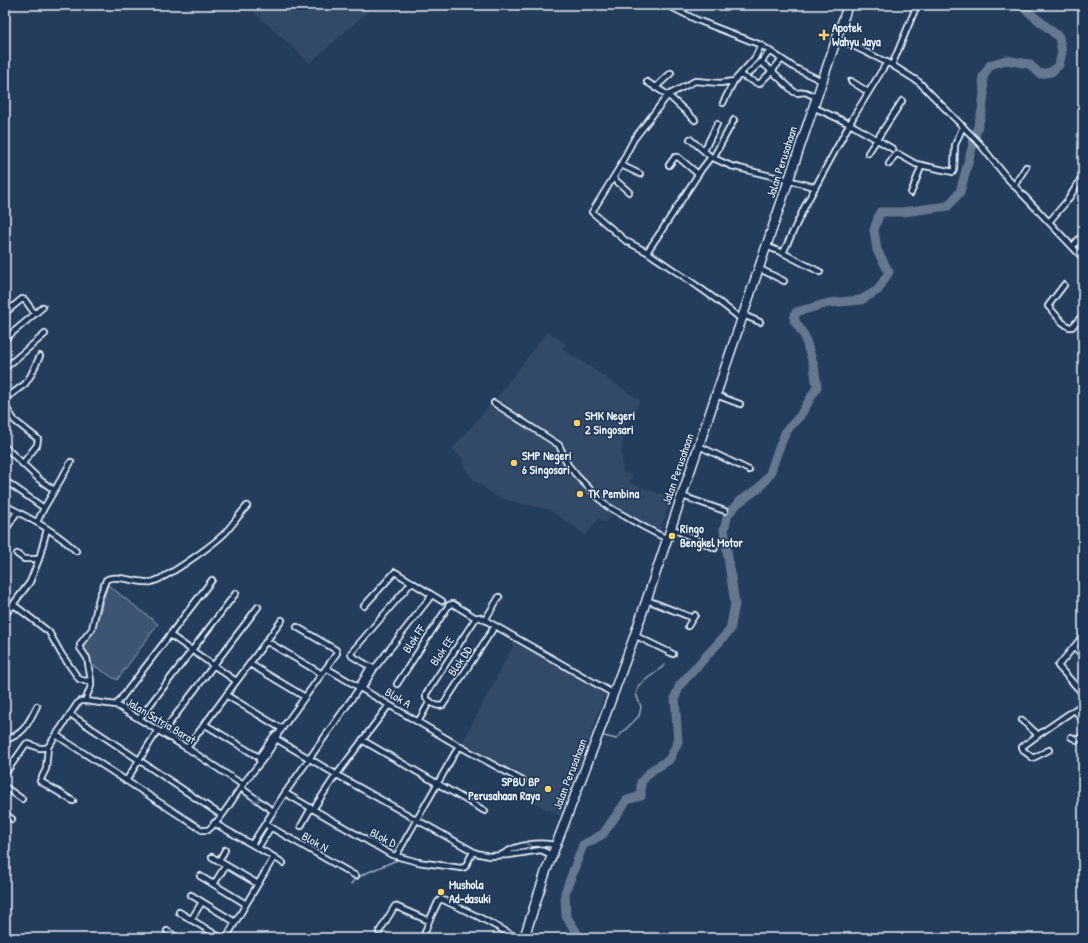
<svg xmlns="http://www.w3.org/2000/svg" width="1088" height="943" font-family="'Patrick Hand',sans-serif">
	<style>
		.built { fill: #334a68 }
		.green { fill: #3e5472; stroke: #93a2b5 }
		.lines { fill: none; stroke-linecap: round; stroke-linejoin: round }
		.stream { stroke: #99a8ba; stroke-width: 1.5 }
		.river { stroke: #657890; stroke-width: 9 }
		.minor-casing { stroke: #e8f1f8; stroke-width: 8 }
		.primary-casing { stroke: #e8f1f8; stroke-width: 11 }
		.minor { stroke: #1d3557; stroke-width: 4.5 }
		.primary { stroke: #1d3557; stroke-width: 8 }
		.oneway { stroke: #64778f }
		.poi-dot { fill: #ffd166; stroke: #1d3557; stroke-width: 1.5 }
		.labels { text-anchor: middle; stroke-width: 3; stroke-linejoin: round; paint-order: stroke }
		.poi-label { font-size: 12px; font-weight: bold; fill: #e8f1f8; stroke: #1d3557; text-anchor: start }
		.street-label { font-size: 12px; fill: #e8f1f8; stroke: #1d3557 }
	</style>
	<rect width="100%" height="100%" fill="#253d5d"/>
	<filter id="ink" filterUnits="userSpaceOnUse"><feTurbulence type="fractalNoise" baseFrequency=".025" numOctaves="2"/><feDisplacementMap in="SourceGraphic" scale="8" xChannelSelector="R" yChannelSelector="G"/><feConvolveMatrix kernelMatrix="1 2 1 2 8 2 1 2 1" color-interpolation-filters="sRGB"/></filter>
	<g filter="url(#ink)">
		<path class="built" d="M246,5H375L310,63Z
			M548,331L565,344L563,349L640,400L636,409L628,418L625,427L621,454L623,472L632,476L629,483L672,498L660,531L613,508L603,500L575,470L567,456L563,446L556,441L494,401Z
			M491,404L553,444L558,448L568,469L577,480L612,514L605,523L599,518L586,535L550,510L499,498L471,478L464,466L462,458L452,449Z
			M516,640L568,671L606,691L562,816L521,797L527,781L461,745Z"/>
		<path class="green" d="M108,585L158,624L117,680L91,664L82,648C84,640 91,636 94,629C100,615 103,599 108,585Z"/>
		<g class="lines">
			<path class="stream" d="M604,736L616,739L639,716L641,707L636,694L639,685L665,665
				M351,884L354,880L364,874L397,860L441,868L464,871"/>
			<path class="river" d="M580,938L566,916L565,893L583,845L603,834L627,800L641,796V782L652,770L669,760L678,742L675,697L680,685L730,630L735,604L724,530L728,514L738,503L760,487L770,474L777,453L786,431L800,416L817,387L814,366L804,335L794,320L796,312L829,303L861,300L878,290L889,272L877,250L874,230L880,212H903L948,206L960,192L982,111L984,93L983,77L990,65L1006,60L1029,64L1040,74L1051,72L1059,65L1062,52L1059,37L1025,9L1023,5"/>
			<defs>
				<path id="minor" d="M667,5L697,20L761,45L795,68L822,81
					M837,38L892,65L919,82L979,143L1008,179L1083,258
					M761,62L770,51
					M892,65L917,5
					M749,73L761,62L772,71L781,60
					M740,75L759,84L772,71L794,92L798,93L805,92L816,97
					M851,81L868,92
					M647,82L668,95L695,120
					M655,88L671,73
					M723,103L734,81
					M813,107L850,124L893,149
					M704,151L717,124
					M868,153L902,101
					M711,157L731,166L815,187
					M713,158L734,120
					M889,164L895,155L898,154L916,164L953,172L954,170L955,145L963,126
					M669,165L675,157H678L698,174
					M640,174L621,165L622,162L634,139L668,95L695,81L720,83L734,81L755,58L761,45
					M613,178L621,165
					M1014,186L1026,167
					M629,192L613,178L592,212L626,241L647,252L662,230L701,170L711,157L690,139
					M911,193L922,165
					M1049,222L1067,201L1083,176
					M766,246L783,253L805,206L854,116L887,62
					M1073,246L1083,234
					M647,252C679,274 712,294 742,320
					M783,253L820,272
					M758,268L784,281
					M1064,285L1048,306L1062,322L1069,327H1072L1083,315
					M5,313L22,299L25,300L35,314
					M743,315L760,322
					M5,339L43,307
					M5,368L45,334
					M716,395L740,404
					M5,399L25,384L31,375L40,356
					M494,403L559,445L568,465L578,477L607,506L642,526L667,539
					M5,406L15,421L38,439L37,445L23,463
					M699,446L749,470
					M5,447L40,480L54,490
					M10,484L44,508
					M682,496L725,511
					M5,505C30,519 56,531 76,551
					M37,522L44,508L71,462
					M671,528L715,548
					M5,531L17,512
					M17,554L24,559H39
					M647,600L693,618L695,615
					M5,601L12,607
					M14,605L49,632L62,655L79,679L85,681L91,680
					M364,606L395,572L442,601
					M5,615L30,582L39,559L47,529
					M476,618L426,694V698C430,702 437,708 443,705L495,626
					M485,620L499,597
					M688,626L693,618
					M170,635L236,681
					M634,635L673,654
					M1083,636L1058,666L1083,694
					M266,641L322,674
					M1074,647L1083,655
					M250,664L305,697
					M326,668L459,746L523,781
					M374,669L352,656L351,653L412,582
					M397,684L449,605L453,604L476,618L479,617L485,620L614,694
					M359,686L370,667
					M362,689L374,669L432,595
					M226,695L282,729
					M85,701L91,686V680L87,658L80,648V644L92,629L99,598L106,580C115,573 139,584 151,582C166,579 214,544 225,533C233,524 239,515 247,506
					M116,705L212,580
					M1077,713L1083,720
					M70,714L221,815
					M139,719L236,593
					M1022,720L1038,735
					M418,722L430,701
					M204,724L262,759
					M162,733L258,607
					M56,735L202,830H208C223,818 233,798 244,783C255,768 272,751 278,734L337,653L336,650L297,627
					M273,737L337,775L476,853L489,856L509,855L541,850L552,855
					M1071,737L1077,740L1083,736
					M5,740C25,734 28,723 37,706
					M362,740L485,811
					M48,747L46,769L40,781L73,801
					M187,748L282,620
					M1049,750L1033,758L1024,751L1022,747L1038,735L1083,704
					M259,760V757L273,737L275,735
					M5,774L26,744C33,743 37,751 48,747L77,704L81,701H86L116,705L187,748L243,785
					M126,781L158,730
					M5,787L22,799
					M241,788L273,811
					M285,793L392,855L418,862L461,868L465,867L473,852
					M5,814L12,819
					M214,823L274,857L226,938
					M265,824L356,876
					M301,826L310,810L314,808L334,778L389,705
					M252,844L285,793L360,687
					M258,848L271,827
					M501,855C516,845 538,841 556,845
					M396,856L459,746
					M212,857L258,884
					M274,857L283,863
					M219,861L225,850
					M200,876L246,904
					M214,884L226,865
					M191,895L235,922
					M179,912L221,938
					M191,920L202,902
					M167,931L178,938
					M379,932L395,906L429,921L438,902L441,899L479,917L518,938
					M423,938L429,921"/>
				<path id="primary" d="M524,938L546,871L597,738L633,640L848,5"/>
			</defs>
			<use href="#minor" class="minor-casing"/>
			<use href="#primary" class="primary-casing"/>
			<use href="#minor" class="minor"/>
			<use href="#primary" class="primary"/>
		</g>
		<defs><path id="oneway-chevron" d="M-2-3.5L2.5 0L-2 3.5" fill="none" stroke-width="1.6" stroke-linecap="round" stroke-linejoin="round"/></defs>
		<g class="oneway">
			<use href="#oneway-chevron" transform="translate(257 799) rotate(35)"/>
			<use href="#oneway-chevron" transform="translate(528 846) rotate(-14)"/>
		</g>
	</g>
	<g class="poi-dot">
		<path d="M822 29h4v4h4v4h-4v4h-4v-4h-4v-4h4z"/>
		<circle cx="577" cy="423" r="4"/>
		<circle cx="514" cy="463" r="4"/>
		<circle cx="580" cy="494" r="4"/>
		<circle cx="672" cy="536" r="4"/>
		<circle cx="548" cy="789" r="4"/>
		<circle cx="441" cy="892" r="4"/>
	</g>
	<g class="labels">
		<g class="poi-label">
			<text x="832" y="32">Apotek<tspan x="832" dy="14">Wahyu Jaya</tspan></text>
			<text x="585" y="420">SMK Negeri<tspan x="585" dy="14">2 Singosari</tspan></text>
			<text x="522" y="460">SMP Negeri<tspan x="522" dy="14">6 Singosari</tspan></text>
			<text x="588" y="498">TK Pembina</text>
			<text x="680" y="533">Ringo<tspan x="680" dy="14">Bengkel Motor</tspan></text>
			<text x="540" y="786" text-anchor="end">SPBU BP<tspan x="540" dy="14">Perusahaan Raya</tspan></text>
			<text x="449" y="889">Mushola<tspan x="449" dy="14">Ad-dasuki</tspan></text>
		</g>
		<g class="street-label">
			<text transform="translate(782 162) rotate(-72)" y="4">Jalan Perusahaan</text>
			<text transform="translate(678 469) rotate(-71)" y="4">Jalan Perusahaan</text>
			<text transform="translate(414 639) rotate(-57)" y="4">Blok FF</text>
			<text transform="translate(442 651) rotate(-56)" y="4">Blok EE</text>
			<text transform="translate(460 661) rotate(-56)" y="4">Blok DD</text>
			<text transform="translate(398 698) rotate(31)" y="4">Blok A</text>
			<text transform="translate(161 721) rotate(31)" y="4">Jalan Satria Barat</text>
			<text transform="translate(570 774) rotate(-69)" y="4">Jalan Perusahaan</text>
			<text transform="translate(383 838) rotate(27)" y="4">Blok D</text>
			<text transform="translate(315 842) rotate(30)" y="4">Blok N</text>
		</g>
	</g>
	<rect width="1088" height="943" fill="none" stroke="#1d3557" stroke-width="20"/>
	<rect x="10" y="10" width="1068" height="923" fill="none" stroke="#e8f1f8" stroke-width="1.5" filter="url(#ink)"/>
</svg>
